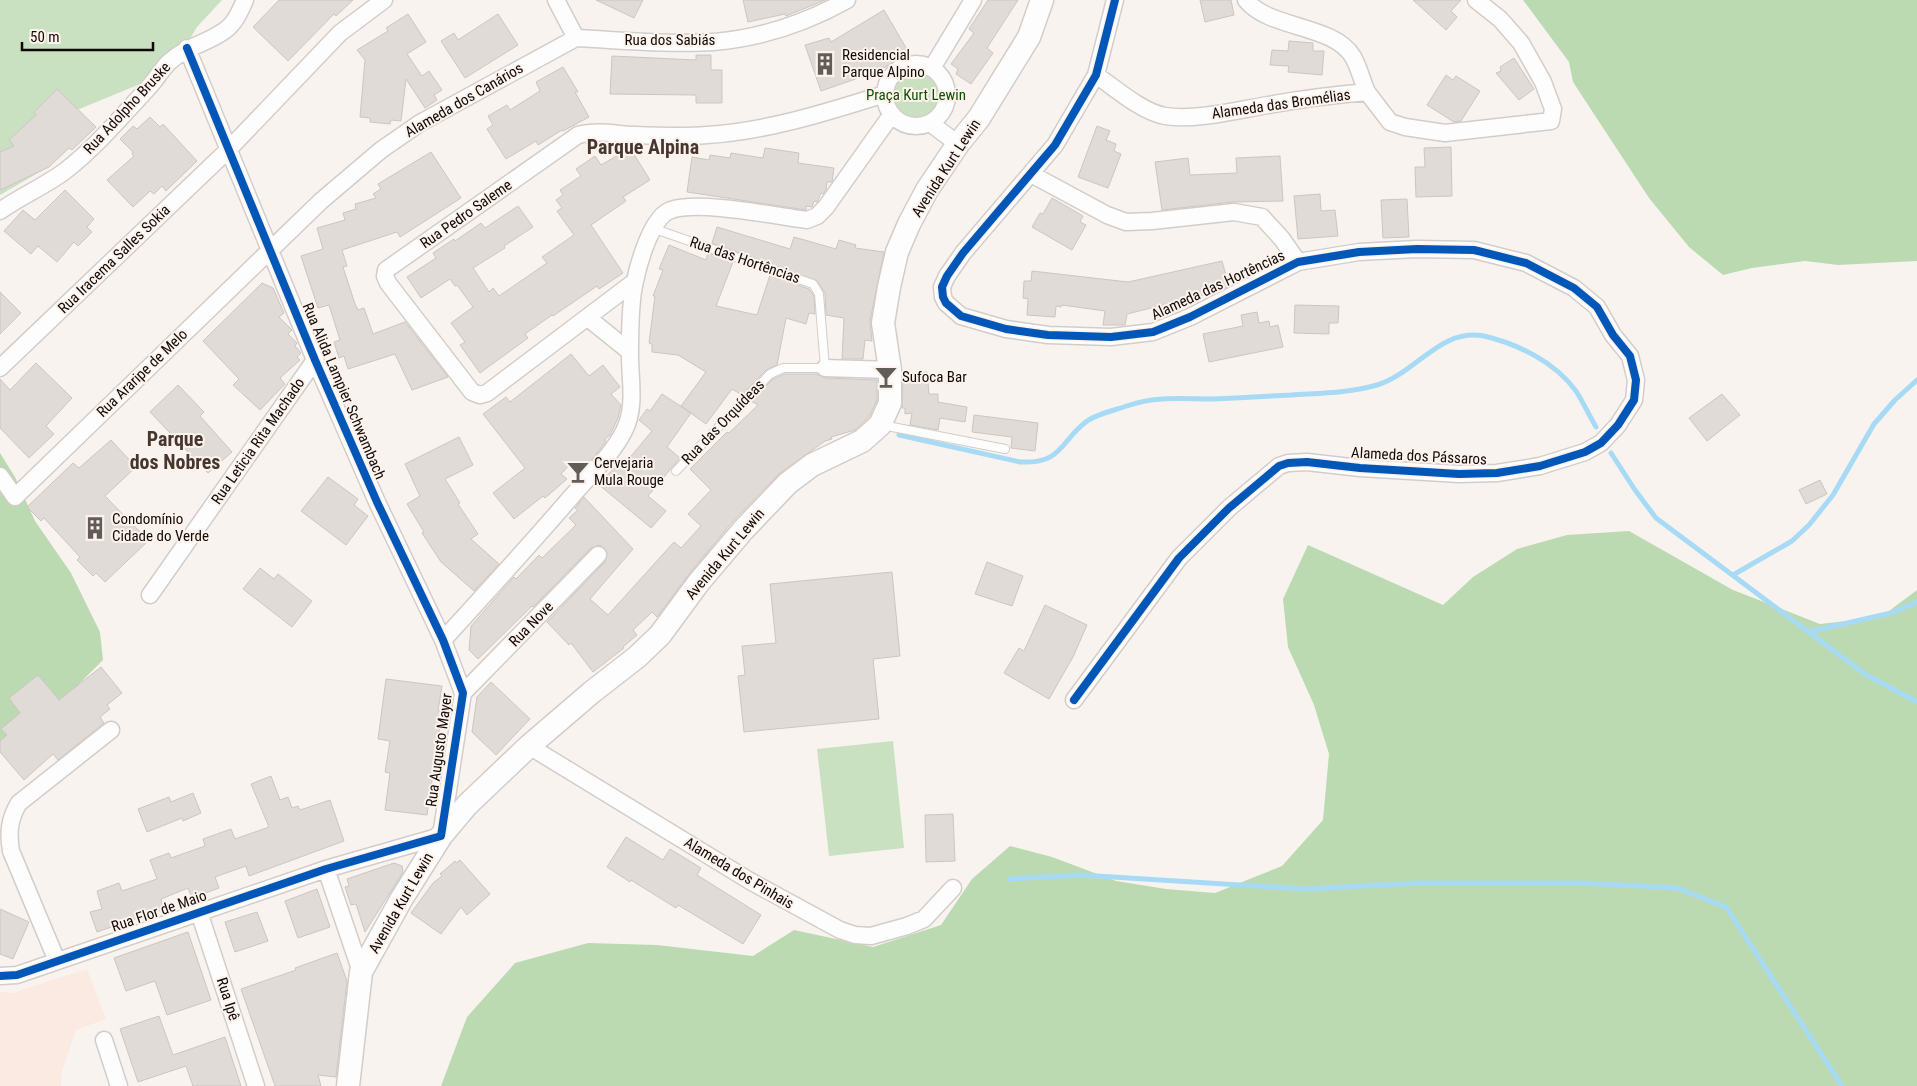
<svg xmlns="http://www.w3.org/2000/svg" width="1917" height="1086" font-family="'Roboto Condensed',sans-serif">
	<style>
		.built { fill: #fbeae2 }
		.green { fill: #c9e1c0 }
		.forest { fill: #bbdab1 }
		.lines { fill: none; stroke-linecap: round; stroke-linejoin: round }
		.stream { stroke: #a7daf5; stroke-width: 5 }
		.building { fill: #e0dbd7; stroke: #ccc6c3 }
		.lane-casing { stroke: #d3cdca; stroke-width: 10 }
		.street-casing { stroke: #d3cdca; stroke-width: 19 }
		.secondary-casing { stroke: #d3cdca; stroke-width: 25 }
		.lane { stroke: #fefdfd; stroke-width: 8 }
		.street { stroke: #fefdfd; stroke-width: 16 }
		.secondary { stroke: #fefdfd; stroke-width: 22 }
		.cycleway-casing { stroke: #fdf2ec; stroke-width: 11 }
		.cycleway { stroke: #0057b8; stroke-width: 8 }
		.labels { text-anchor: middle; stroke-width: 4; stroke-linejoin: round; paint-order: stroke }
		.street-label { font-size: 15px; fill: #100a07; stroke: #fdf2ec }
		.poi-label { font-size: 15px; fill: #100a07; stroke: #fdf2ec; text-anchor: start }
		.park-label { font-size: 15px; fill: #114d02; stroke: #fdf2ec }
		.district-label { font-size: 20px; font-weight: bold; fill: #453630; stroke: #fdf2ec }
	</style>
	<rect width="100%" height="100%" fill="#f9f3f0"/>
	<path class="built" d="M87,969L106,1019L76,1030L61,1074V1086H0V992L13,993Z"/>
	<path class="green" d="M0,0H222L197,27L185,47L140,84L77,110L60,148L43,170L0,195Z
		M890 95a26 26 0 1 1 52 0a26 26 0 1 1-52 0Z
		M893,741L904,848L829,856L817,749Z"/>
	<path class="forest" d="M1523,0H1917V261L1838,265L1805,261L1752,268L1723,275L1689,247L1649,198L1573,82L1569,62Z
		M0,453L15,477L35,521L71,573L100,632L103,660L65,698L0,752Z
		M1629,531L1733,590L1820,624L1881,617L1917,590V1086H441L467,1017L515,963L588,943L657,945L753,956L794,930L873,947L941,925L972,879L1010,846L1052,857L1116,881L1166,889L1215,893L1282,866L1323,820L1329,754L1314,705L1288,647L1283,599L1308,545L1443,605L1473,577L1517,549L1567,535Z"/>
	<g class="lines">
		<path class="stream" d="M899,435L1020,462C1063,464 1059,442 1087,421C1099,413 1116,410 1130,405C1156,396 1185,399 1212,399C1239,398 1265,396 1291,395C1320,393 1349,393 1377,385C1415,374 1441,327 1484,336C1518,344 1555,362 1576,391C1583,402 1589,415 1596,427
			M1611,453L1635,490L1656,518L1865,674L1917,702
			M1733,575L1792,541L1809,525L1833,495L1874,424L1895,400L1917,380
			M1808,632L1891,613L1917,602
			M1009,879L1081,875L1305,889L1418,883H1583L1677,888L1726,907L1842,1086"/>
	</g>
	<path class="building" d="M279,0H353L336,16L334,14L288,61L253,27Z
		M596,0H643L634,18Z
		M743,0H825L786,16L785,14L748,22Z
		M988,0H1018L987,48L993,53L971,84L956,74L958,69L951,64L974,33L969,29Z
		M1200,0H1231L1234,15L1205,22Z
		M1413,0H1461L1451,11L1457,17L1446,30Z
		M884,10L909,53L868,77L867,75L821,91L805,45L829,38L831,42Z
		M408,14L426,42L407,54L422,76L429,71L442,90L434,95L437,100L425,108L406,79L401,121L391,120L390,124L370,122V118L360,117L365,60L357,50L388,31L386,28Z
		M498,14L518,45L465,78L441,41L454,33L458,40Z
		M1289,41L1313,43V51H1324L1322,75L1288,72L1289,66L1270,65L1272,50L1288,51Z
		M696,55H711V70H722V103H696V95L610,94L612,56L696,60Z
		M1514,58L1534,89L1519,100L1496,73L1501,71L1500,67Z
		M563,67L578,92H575L589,117L563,131L562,130L538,145L536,141L506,159L487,129L493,125L488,116L507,105L510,110L540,91L536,82Z
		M1446,75L1453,80L1456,76L1480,91L1461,121L1454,122L1427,105Z
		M57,89L96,127L72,150L69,148L49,167L0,190V152L14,146L9,140L36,115L34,112Z
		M150,117L160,127L163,124L197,161L166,191L162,186L154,194L150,191L133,207L107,180L134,156L132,154L133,152L120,139L133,126L137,129Z
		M1097,126L1110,131L1106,140L1116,144L1114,151L1121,154L1108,188L1078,177Z
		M1451,147L1452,196L1416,197L1415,167H1425L1424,148Z
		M630,148L650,180L623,197L626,201L591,225L623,273L599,289L597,286L553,316L552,315L525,334L528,338L480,373L460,345L465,342L451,323L473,307L457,285L455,286L450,279L421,298L407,277L436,258L433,253L454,239L455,241L481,223L485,228L518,206L533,227L504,246L505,248L473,268L489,292L493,288L499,296L547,263L542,257L574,235L557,211L562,208L556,200L563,195L560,190L581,176L576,169L595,156L601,165Z
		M765,148L799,153L798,163L834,168L832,182H827L826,190L823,194L821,193L817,202L814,201L812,207L806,206V210L687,192L692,157L709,160L710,155L730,158L731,153L763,158Z
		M431,152L461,198L400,237L397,232L342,250L347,266L343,267L355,304L358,310L364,308L373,334L405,322L448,377L412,390L395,354L348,369L344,356L339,358L334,342L340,340L329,305L318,308L301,256L323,249L317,228L345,220L343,213L356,209L355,204L376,198L373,194L381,189L378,184Z
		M1280,156L1283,201L1233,202L1162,210L1155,162L1188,158L1190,175L1237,173L1236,158Z
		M65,190L94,219L87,227L92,232L78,246L74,242L57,262L38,246L31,254L4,231L23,210L35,220Z
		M1320,194L1321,211L1335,210L1338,236L1298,239L1294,196Z
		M1052,198L1083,216L1080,222L1086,225L1072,250L1032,227L1040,213L1043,214Z
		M1407,199L1409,237L1383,238L1381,200Z
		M717,227L790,249L794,237L836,249L839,240L856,245L855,248L884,252L870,321L872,341L865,340L863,359H842L844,318L826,315L825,293L817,281L712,243Z
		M669,245L706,260L708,253L733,262L716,306L757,315L770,275L809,289L814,296L815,314L809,313L806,324L786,318L777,365L766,370L742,395L732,389L706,424L681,406L706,372L678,355L652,352V344L649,343L655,296H653L663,270L659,269Z
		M1222,261L1229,286L1219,291L1127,314L1125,325H1103L1105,311L1062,305L1061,307L1056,306L1055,317L1027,315L1028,299L1023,298L1024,281H1031L1032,271L1128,282Z
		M262,283L273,288L284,313L279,317L292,330L288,334L297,343L295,346L301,353L297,357L300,360L280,378L285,384L260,410L233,385L239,379L203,341Z
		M0,292L21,313L0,334Z
		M1295,305L1339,306L1338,323H1329V334L1294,333Z
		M1257,312L1259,323L1269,321L1270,327L1278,325L1283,347L1209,362L1203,334L1243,326L1241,315Z
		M571,354L589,376L603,365L620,387L611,394L621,405L618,418L610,435L604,440L606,441L594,457L580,468L572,462L561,474L567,479L545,498L543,496L514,519L493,493L525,468L483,414L506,397L510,402Z
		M36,363L72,398L46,426L54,434L29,458L0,428V379L10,390Z
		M927,372L929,394H938V402L967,407L965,422L940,418L938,430L910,425L912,413L905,414V408H902L903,373Z
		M784,374H817L825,378L877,380V400L869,417L855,430L831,437L832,439L825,441L779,474L734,520L689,574L657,617L652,612L633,630L637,635L623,647L624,648L593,672L571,643L569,645L547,622L605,562L607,552L600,545L591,548L533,607L532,606L478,659L469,650L471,626L514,577L516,579L539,555L542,558L576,525L569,518L578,510L575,508L584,497L633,549L590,599L608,615L674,542L681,548L701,526L688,514L711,490L690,469L727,432L729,433L758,405L751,401L773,379Z
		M178,385L204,412L200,416L232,452L208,473L150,412Z
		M662,394L691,413L667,447L680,458L648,496L666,511L651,528L598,484L624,459L627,461L652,431L639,420L647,409L650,411Z
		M1722,394L1740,415L1707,441L1689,418Z
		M974,415L1038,423L1035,451L1011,448L1012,437L972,432Z
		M459,437L473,465L445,479L460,503L458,504L478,534L471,539L499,564L474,591L441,562L422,533L424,532L407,504L420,496L405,464Z
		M111,440L136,467L105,496L143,535L140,537L146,543L105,582L96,573L93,576L77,560L80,557L44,518L41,521L27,507L73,463L79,468Z
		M328,477L358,499L354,505L368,516L346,545L301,511Z
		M1820,480L1827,494L1806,504L1799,490Z
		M987,562L1023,576L1012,606L975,594Z
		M260,568L274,579L278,574L312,601L292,627L243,589Z
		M892,572L900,656L873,659L879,719L744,732L738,676L745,675L742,646L776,643L770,584Z
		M1045,605L1087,625L1073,657L1049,699L1004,673L1019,648L1024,651Z
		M101,667L122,693L107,705L110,709L100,717L104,723L58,760L53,754L24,780L0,752V741L7,735L1,729L20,713L9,698L38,675L59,700Z
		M386,679L442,686L438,711H442L427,815L385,810L390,773L385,772L390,741L378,739Z
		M491,682L530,719L496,755L472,732L477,697Z
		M271,776L280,800L288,797L292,808L298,806L300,810L330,800L344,841L249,876L246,866L215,877L219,888L192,898L188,888L161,899L164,909L97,932L90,912L102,909L97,891L119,883L122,891L157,879L150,860L169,853L171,858L205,846L203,839L231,829L235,839L269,827L251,784Z
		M193,793L201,813L183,821L182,818L147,832L138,809L169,797L171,802Z
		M953,814L955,861L926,862L925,815Z
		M626,837L663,860L670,849L701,868L697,875L761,915L743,944L678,905L676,908L631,880L630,882L607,867Z
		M460,860L490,894L467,915L461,907L441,934L411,913L433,883L442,876L440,874L455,861L456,863Z
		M394,863L402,866L403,872L365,932L356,904L351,905L345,887L349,886L347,879Z
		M317,889L330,927L298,938L285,901Z
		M0,909L29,922L13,959L0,954Z
		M257,912L268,941L235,952L225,922Z
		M188,932L211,1000L167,1015L155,981L126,991L114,958Z
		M337,953L347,981L336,1077L318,1075L321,1086H275L241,989L296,970L295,968Z
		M159,1016L173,1055L225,1037L241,1086H193L186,1066L138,1082L120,1029Z"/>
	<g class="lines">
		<defs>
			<path id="lane" d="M652,228L813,284L819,294L825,368H783L770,374L676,471
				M882,425L1005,449"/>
			<path id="street" d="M556,0L576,38
				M1246,0C1268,29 1334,24 1353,57C1359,67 1362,81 1367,92
				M576,38C619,40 670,45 713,42C760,38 806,23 847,0
				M885 95a31 31 0 1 1 62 0a31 31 0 1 1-62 0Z
				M932,68L973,0
				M1096,75C1115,88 1142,112 1165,116C1194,121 1238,110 1268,105C1301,99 1333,95 1367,92L1390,122L1405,127L1445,133L1551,121L1553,109L1543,82L1521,43L1500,19L1476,0
				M930,123L958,144
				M1031,174L1107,215L1126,222L1152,221L1234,212L1262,217L1282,239L1298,262
				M0,211C21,196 45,186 65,171C96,147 122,116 149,87C156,79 161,71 168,63C186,46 206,44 224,31C235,24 240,11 245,0
				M634,282L487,393L480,395L472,392L388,283L385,276L386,270L578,135C597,130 615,134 634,135C659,136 683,137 707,135C769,131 827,112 885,94
				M588,318L629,351
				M0,368L229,149L340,33L384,0
				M825,368L890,370
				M0,476L15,497L321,201L381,150L420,123L576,38
				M150,595L315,360
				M443,640C486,593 530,545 572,496C589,476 612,455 624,431C637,406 629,376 630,349C630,331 631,298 635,281C639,262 652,216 671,210C699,200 775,216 807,220L817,216L826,207L892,114
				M463,693L598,555
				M1074,700L1179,558L1229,508L1279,466L1288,463L1307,462L1360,468L1459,474L1497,473L1540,466L1585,452L1601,443L1618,425L1634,400L1636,380L1630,356L1613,335L1597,307L1574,288L1526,263L1474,250L1417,249L1359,252L1298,262L1190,317L1153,332L1111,337L1048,335L1006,329L961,316L946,303L943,297L942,287L947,276L963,253L1055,145L1096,75L1115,0
				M529,746L750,881L840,930L855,935L871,936L907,926L924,919L953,888
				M326,869L361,972
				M199,912L256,1086
				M57,961L11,851C8,833 9,819 19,803L111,730
				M0,976L17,975L326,869L441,836L463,693L443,640L377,502L315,360L187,48
				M104,1040L119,1086"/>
			<path id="secondary" d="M348,1086L361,972L402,898L441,836L467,805L529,746L592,692L637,657L660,635L699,582L744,529L788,483L812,465L862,441L880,425L890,403V370L883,323L889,287L897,252L909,224L927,190L958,144L979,118L1029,37L1042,0"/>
		</defs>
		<use href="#lane" class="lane-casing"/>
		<use href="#street" class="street-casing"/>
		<use href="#secondary" class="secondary-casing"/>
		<use href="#lane" class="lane"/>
		<use href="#street" class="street"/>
		<use href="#secondary" class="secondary"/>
		<defs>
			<path id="cycleway" d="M1074,700L1179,558L1229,508L1279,466L1288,463L1307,462L1360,468L1459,474L1497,473L1540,466L1585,452L1601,443L1618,425L1634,400L1636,380L1630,356L1613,335L1597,307L1574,288L1526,263L1474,250L1417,249L1359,252L1298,262L1190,317L1153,332L1111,337L1048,335L1006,329L961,316L946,303L943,297L942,287L947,276L963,253L1055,145L1096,75L1115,0
				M0,976L17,975L326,869L441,836L463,693L443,640L377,502L315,360L187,48"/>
		</defs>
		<use href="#cycleway" class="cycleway-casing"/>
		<use href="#cycleway" class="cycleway"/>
	</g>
	<defs>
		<symbol id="building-bare" viewBox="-9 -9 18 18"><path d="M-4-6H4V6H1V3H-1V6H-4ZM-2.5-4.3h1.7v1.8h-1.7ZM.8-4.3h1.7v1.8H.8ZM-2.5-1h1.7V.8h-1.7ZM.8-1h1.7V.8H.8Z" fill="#625c59" stroke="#fdf2ec" stroke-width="2.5" paint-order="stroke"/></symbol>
		<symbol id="bar-bare" viewBox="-9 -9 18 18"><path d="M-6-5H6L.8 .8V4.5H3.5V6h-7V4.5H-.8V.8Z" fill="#625c59" stroke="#fdf2ec" stroke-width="2.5" paint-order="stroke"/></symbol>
	</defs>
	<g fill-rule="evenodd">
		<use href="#building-bare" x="809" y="48" width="32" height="32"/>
		<use href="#bar-bare" x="870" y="361" width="32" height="32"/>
		<use href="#bar-bare" x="562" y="456" width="32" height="32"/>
		<use href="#building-bare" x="79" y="512" width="32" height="32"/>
	</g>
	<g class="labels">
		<g class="street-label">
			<text x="670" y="45">Rua dos Sabiás</text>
			<text transform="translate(464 100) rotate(-30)" y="5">Alameda dos Canários</text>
			<text transform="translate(1281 104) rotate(-8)" y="5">Alameda das Bromélias</text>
			<text transform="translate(127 108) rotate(-47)" y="5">Rua Adolpho Bruske</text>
			<text transform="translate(946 168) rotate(-57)" y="5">Avenida Kurt Lewin</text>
			<text transform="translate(466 214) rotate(-35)" y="5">Rua Pedro Saleme</text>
			<text transform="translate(114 259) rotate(-44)" y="5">Rua Iracema Salles Sokia</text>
			<text transform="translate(745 260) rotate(19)" y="5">Rua das Hortências</text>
			<text transform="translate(1218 285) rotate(-25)" y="5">Alameda das Hortências</text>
			<text transform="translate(142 373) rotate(-44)" y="5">Rua Araripe de Melo</text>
			<text transform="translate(344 391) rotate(67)" y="5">Rua Alida Lampier Schwambach</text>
			<text transform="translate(723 422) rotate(-46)" y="5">Rua das Orquídeas</text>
			<text transform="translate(258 441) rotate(-55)" y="5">Rua Leticia Rita Machado</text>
			<text transform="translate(1419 456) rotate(3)" y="5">Alameda dos Pássaros</text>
			<text transform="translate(725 554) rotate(-50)" y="5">Avenida Kurt Lewin</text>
			<text transform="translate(531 624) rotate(-46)" y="5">Rua Nove</text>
			<text transform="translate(439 750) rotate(-82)" y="5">Rua Augusto Mayer</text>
			<text transform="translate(739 873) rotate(31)" y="5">Alameda dos Pinhais</text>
			<text transform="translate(401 903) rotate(-60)" y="5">Avenida Kurt Lewin</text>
			<text transform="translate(159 911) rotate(-19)" y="5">Rua Flor de Maio</text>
			<text transform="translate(228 999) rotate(72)" y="5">Rua Ipê</text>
		</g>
		<g class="poi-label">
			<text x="842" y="60">Residencial<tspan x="842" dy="17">Parque Alpino</tspan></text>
			<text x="902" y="382">Sufoca Bar</text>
			<text x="594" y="468">Cervejaria<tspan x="594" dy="17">Mula Rouge</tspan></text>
			<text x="112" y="524">Condomínio<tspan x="112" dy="17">Cidade do Verde</tspan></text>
		</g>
		<g class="park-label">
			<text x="916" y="100">Praça Kurt Lewin</text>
		</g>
		<g class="district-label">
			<text x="643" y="154">Parque Alpina</text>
			<text x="175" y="446">Parque<tspan x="175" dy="23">dos Nobres</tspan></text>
		</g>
	</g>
	<path d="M22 42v8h131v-8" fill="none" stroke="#100a07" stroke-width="2.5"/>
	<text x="30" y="42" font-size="15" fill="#100a07" stroke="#fdf2ec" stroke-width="4" paint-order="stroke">50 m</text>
</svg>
